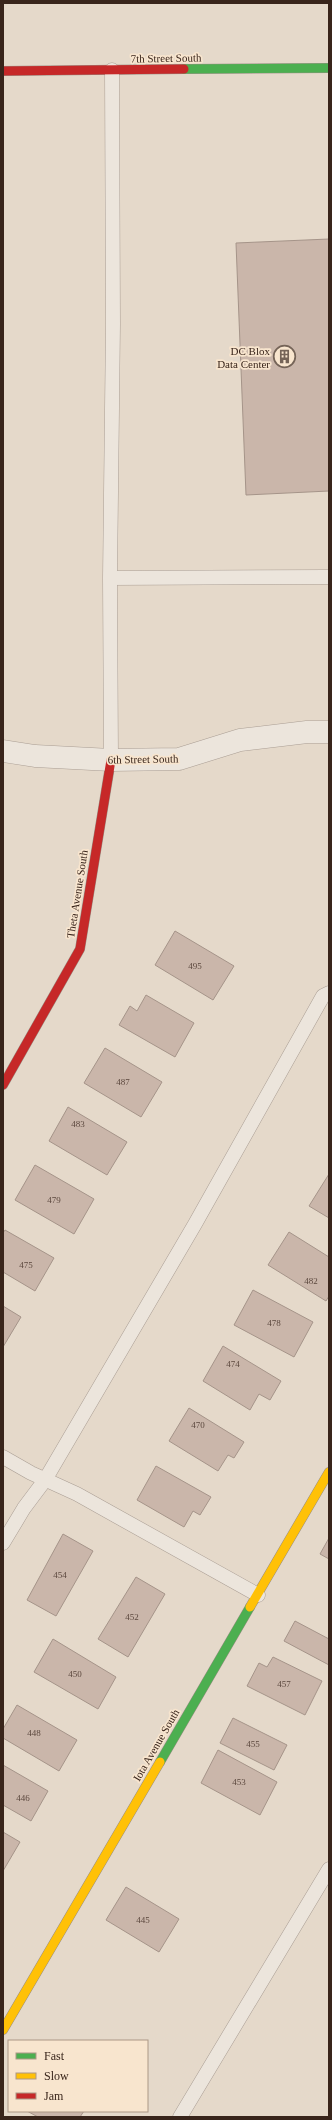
<svg xmlns="http://www.w3.org/2000/svg" width="332" height="2120" font-family="Georgia,serif">
	<style>
		.building { fill: #cab6aa; stroke: #a59489 }
		.lines { fill: none; stroke-linecap: round; stroke-linejoin: round }
		.lane-casing { stroke: #aa9e94; stroke-width: 15 }
		.street-casing { stroke: #aa9e94; stroke-width: 23 }
		.fast-casing { stroke: #998e84; stroke-width: 10 }
		.slow-casing { stroke: #998e84; stroke-width: 10 }
		.jam-casing { stroke: #998e84; stroke-width: 10 }
		.lane { stroke: #ece5dc; stroke-width: 14 }
		.street { stroke: #ece5dc; stroke-width: 22 }
		.fast { stroke: #4caf50; stroke-width: 9 }
		.slow { stroke: #ffc107; stroke-width: 9 }
		.jam { stroke: #c62828; stroke-width: 9 }
		.labels { text-anchor: middle; stroke-width: 3.5; stroke-linejoin: round; paint-order: stroke }
		.number-label { font-size: 9px; fill: #5d493f }
		.street-label { font-size: 11px; fill: #39251b; stroke: #f8e5ce }
		.poi-label { font-size: 11px; fill: #39251b; stroke: #f8e5ce; text-anchor: end }
	</style>
	<rect width="100%" height="100%" fill="#e5d9ca"/>
	<path class="building" d="M329,239V491L246,495L236,243Z
		M175,931L234,966L213,1000L155,965Z
		M146,995L194,1023L175,1057L119,1025L130,1006L137,1011Z
		M105,1048L162,1082L141,1117L84,1083Z
		M68,1107L127,1142L107,1175L49,1141Z
		M35,1165L94,1199L74,1234L15,1200Z
		M329,1174V1218L309,1206Z
		M5,1230L54,1258L35,1291L3,1272V1233Z
		M289,1232L329,1257V1296L326,1301L268,1265Z
		M253,1290L313,1322L294,1357L234,1325Z
		M3,1306L21,1317L3,1347Z
		M223,1346L281,1381L270,1400L259,1394L250,1410L203,1381Z
		M189,1408L244,1442L234,1458L228,1455L218,1471L169,1441Z
		M156,1466L211,1497L200,1515L193,1511L184,1527L137,1500Z
		M63,1534L93,1551L56,1616L27,1600Z
		M329,1538V1559L320,1554Z
		M136,1577L165,1594L128,1657L98,1639Z
		M295,1621L329,1639V1665L284,1641Z
		M53,1639L116,1677L98,1709L34,1672Z
		M273,1657L322,1681L305,1715L247,1686L259,1663L267,1667Z
		M17,1705L77,1740L59,1771L3,1738V1729Z
		M233,1718L287,1745L274,1770L220,1743Z
		M218,1750L277,1782L260,1815L201,1783Z
		M3,1765L48,1791L31,1821L3,1805Z
		M3,1832L20,1842L3,1871Z
		M126,1887L179,1919L159,1952L106,1920Z
		M27,2111H84L80,2117H38Z"/>
	<g class="lines">
		<defs>
			<path id="lane" d="M110,578L113,324L112,70
				M111,760L110,578L329,577
				M3,1457L31,1473L77,1494L258,1595
				M3,1543L24,1508L45,1480L195,1224L323,996L329,993
				M180,2117L329,1869"/>
			<path id="street" d="M3,751L35,756L111,760L179,759L240,740L307,732H329"/>
			<path id="fast" d="M184,69L329,68
				M160,1762L250,1607"/>
			<path id="slow" d="M250,1607L329,1472
				M3,2030L160,1762"/>
			<path id="jam" d="M3,71L184,69
				M3,1085L80,949L111,760"/>
		</defs>
		<use href="#lane" class="lane-casing"/>
		<use href="#street" class="street-casing"/>
		<use href="#fast" class="fast-casing"/>
		<use href="#slow" class="slow-casing"/>
		<use href="#jam" class="jam-casing"/>
		<use href="#lane" class="lane"/>
		<use href="#street" class="street"/>
		<use href="#fast" class="fast"/>
		<use href="#slow" class="slow"/>
		<use href="#jam" class="jam"/>
	</g>
	<defs>
		<symbol id="building-ring" viewBox="-11 -11 22 22"><circle r="9.5" fill="#f8e5ce" stroke="#756458" stroke-width="1.5"/><path d="M-4-6H4V6H1V3H-1V6H-4ZM-2.5-4.3h1.7v1.8h-1.7ZM.8-4.3h1.7v1.8H.8ZM-2.5-1h1.7V.8h-1.7ZM.8-1h1.7V.8H.8Z" fill="#756458"/></symbol>
	</defs>
	<g fill-rule="evenodd">
		<use href="#building-ring" x="272" y="344" width="25" height="25"/>
	</g>
	<g class="labels">
		<g class="number-label">
			<text x="195" y="969">495</text>
			<text x="123" y="1085">487</text>
			<text x="78" y="1127">483</text>
			<text x="54" y="1203">479</text>
			<text x="26" y="1268">475</text>
			<text x="311" y="1284">482</text>
			<text x="274" y="1326">478</text>
			<text x="233" y="1367">474</text>
			<text x="198" y="1428">470</text>
			<text x="60" y="1578">454</text>
			<text x="132" y="1620">452</text>
			<text x="75" y="1677">450</text>
			<text x="284" y="1687">457</text>
			<text x="34" y="1736">448</text>
			<text x="253" y="1747">455</text>
			<text x="239" y="1785">453</text>
			<text x="23" y="1801">446</text>
			<text x="143" y="1923">445</text>
		</g>
		<g class="street-label">
			<text transform="translate(166 58) rotate(-1)" y="4">7th Street South</text>
			<text transform="translate(143 759) rotate(-1)" y="4">6th Street South</text>
			<text transform="translate(77 894) rotate(-81)" y="4">Theta Avenue South</text>
			<text transform="translate(156 1745) rotate(-60)" y="4">Iota Avenue South</text>
		</g>
		<g class="poi-label">
			<text x="270" y="355">DC Blox<tspan x="270" dy="13">Data Center</tspan></text>
		</g>
	</g>
	<rect width="332" height="2120" fill="none" stroke="#39251b" stroke-width="8"/>
	<rect x="8" y="2040" width="140" height="72" fill="#f8e5ce" stroke="#ac9886"/>
	<rect x="16" y="2053" width="20" height="6" fill="#4caf50" stroke="#ac9886"/>
	<text x="44" y="2060" font-size="12" fill="#39251b">Fast</text>
	<rect x="16" y="2073" width="20" height="6" fill="#ffc107" stroke="#ac9886"/>
	<text x="44" y="2080" font-size="12" fill="#39251b">Slow</text>
	<rect x="16" y="2093" width="20" height="6" fill="#c62828" stroke="#ac9886"/>
	<text x="44" y="2100" font-size="12" fill="#39251b">Jam</text>
</svg>
